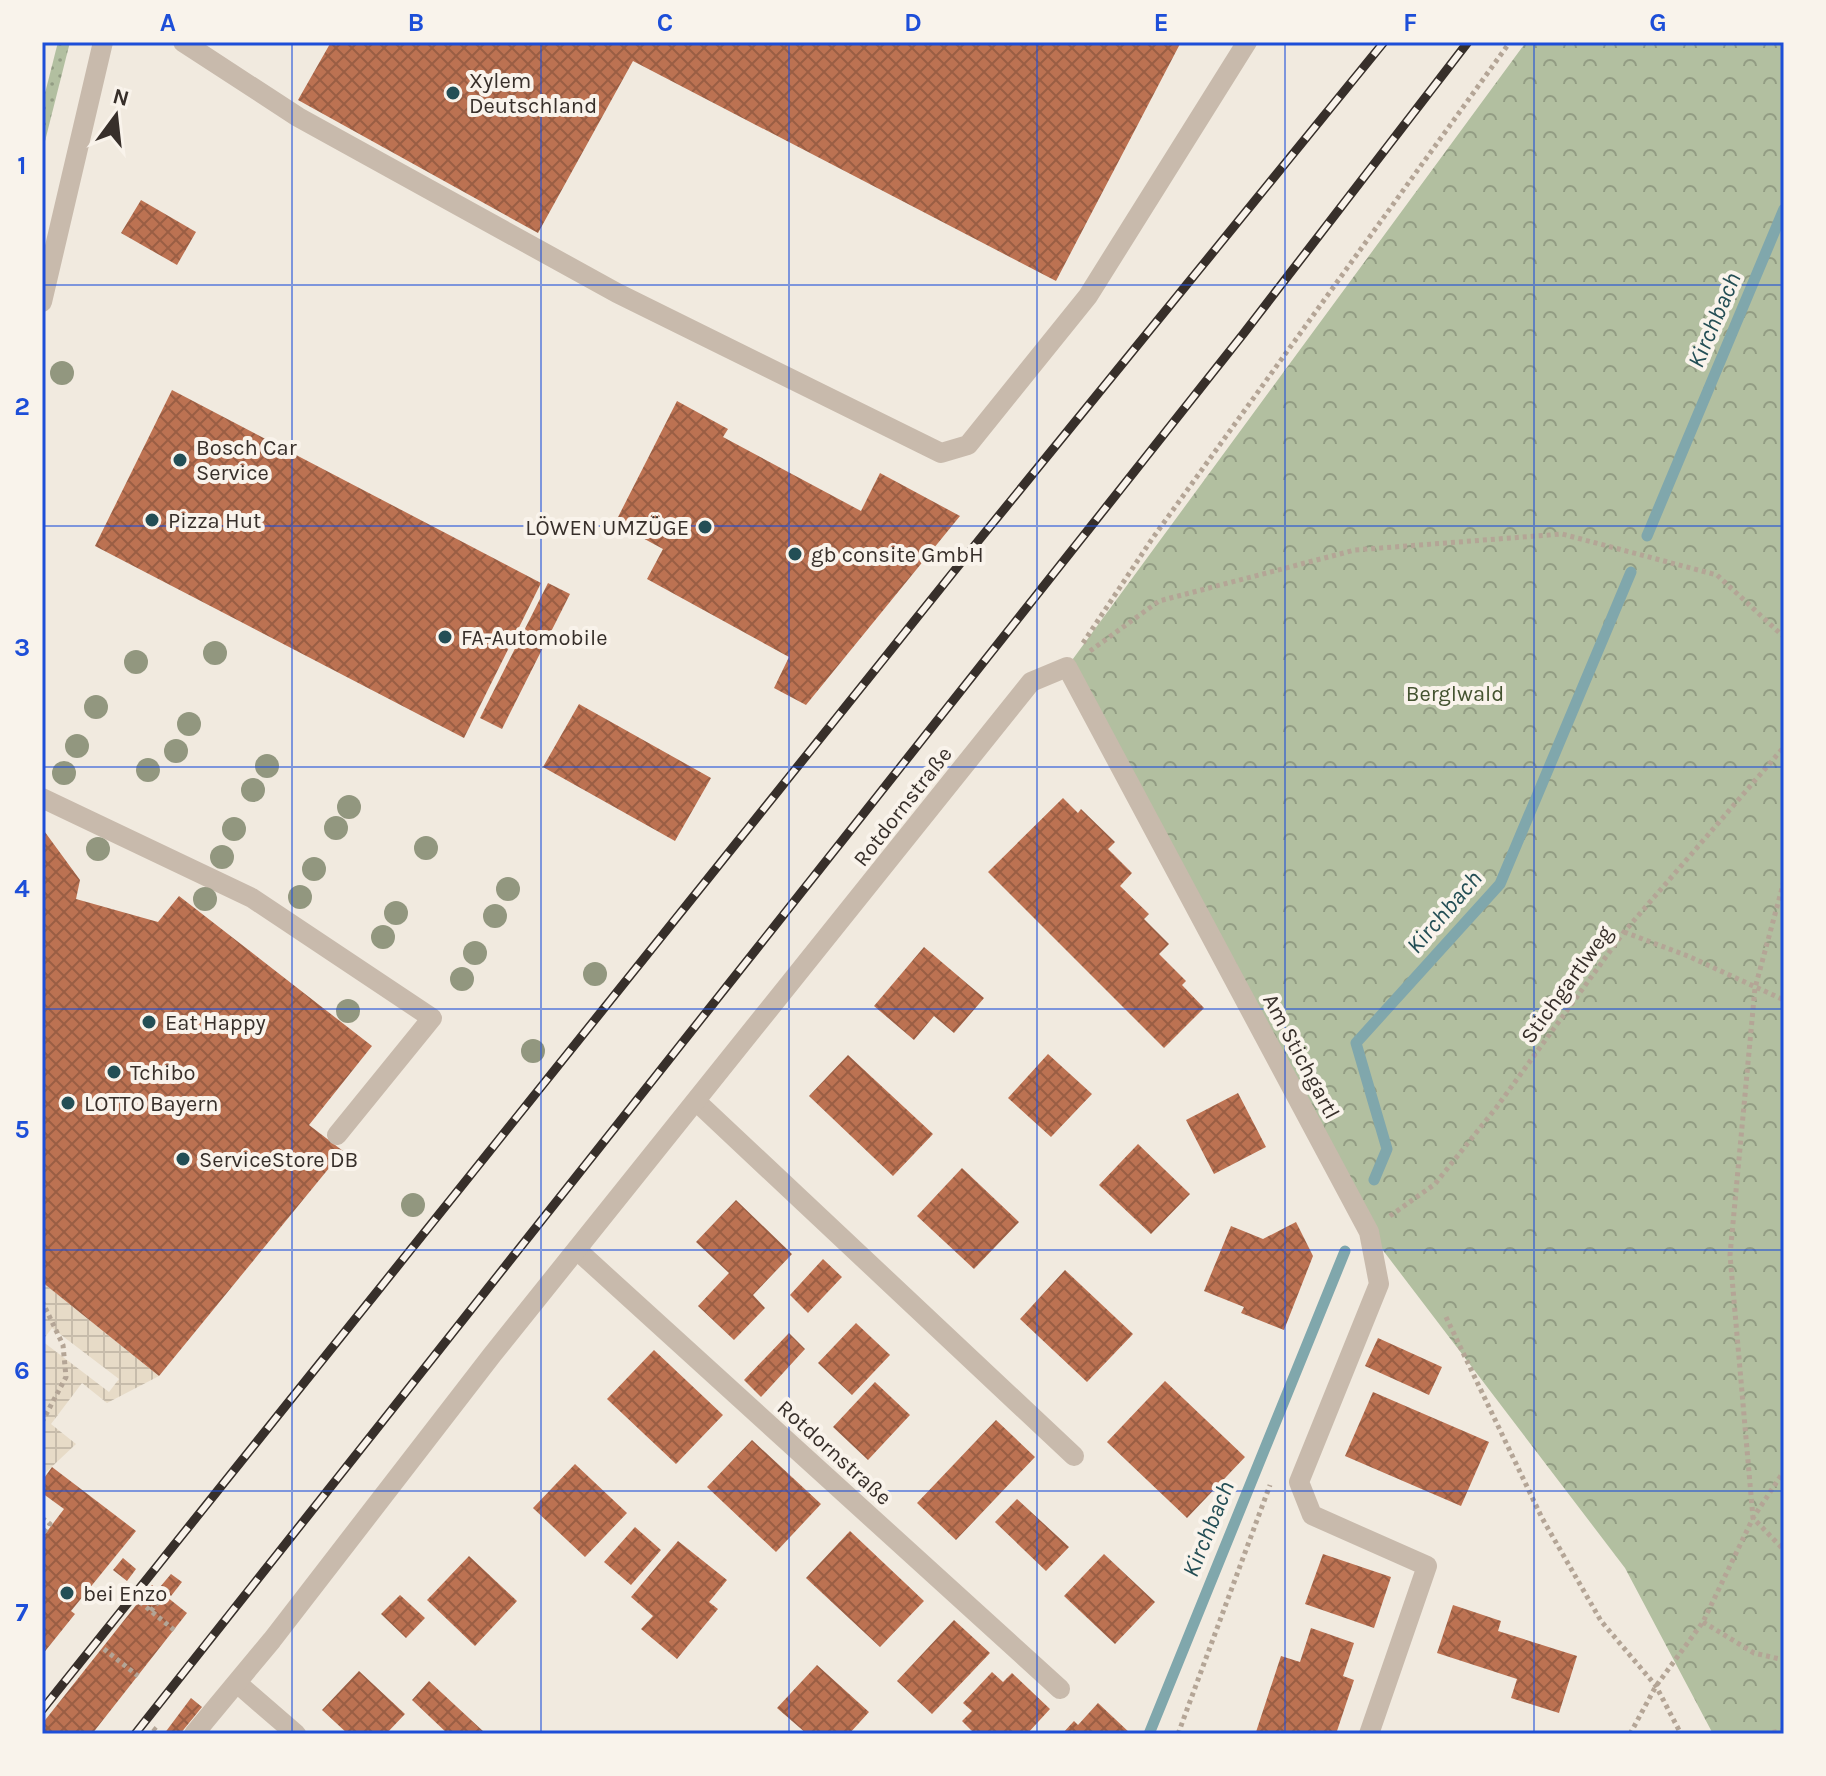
<svg xmlns="http://www.w3.org/2000/svg" width="1826" height="1776" font-family="Karla,sans-serif">
	<style>
		.grass { fill: url(#grass-dots) }
		.forest { fill: url(#forest-crowns) }
		.plaza { fill: url(#plaza-grid) }
		.lines { fill: none; stroke-linecap: round; stroke-linejoin: round }
		.stream { stroke: #80a7ac; stroke-width: 11 }
		.building { fill: url(#building-cross-hatch) }
		.path { stroke: #b4a596; stroke-width: 5; stroke-dasharray: 4 4; stroke-linecap: butt }
		.lane { stroke: #c8baac; stroke-width: 20 }
		.street { stroke: #c8baac; stroke-width: 20 }
		.rail-casing { stroke: #372f2a; stroke-width: 9 }
		.rail { stroke: #f9f3eb; stroke-width: 6; stroke-dasharray: 18; stroke-linecap: butt }
		.tree { fill: #92977f }
		.grid { fill: none; stroke: #1d4ed8; stroke-width: 2; stroke-opacity: 0.55 }
		.poi-dot { fill: #234e55; stroke: #f9f3eb; stroke-width: 3 }
		.labels { text-anchor: middle; stroke-width: 8; stroke-linejoin: round; paint-order: stroke }
		.poi-label { font-size: 22px; fill: #372f2a; stroke: #f9f3eb; text-anchor: start }
		.park-label { font-size: 22px; fill: #445330; stroke: #f9f3eb }
		.street-label { font-size: 22px; fill: #372f2a; stroke: #f9f3eb }
		.water-label { font-size: 24px; font-style: italic; fill: #234e55; stroke: #f9f3eb }
		.neatline { fill: none; stroke: #1d4ed8; stroke-width: 3 }
		.grid-label { font-size: 26px; text-anchor: middle; font-weight: bold; fill: #1d4ed8 }
	</style>
	<defs>
		<pattern id="grass-dots" width="8" height="8" patternUnits="userSpaceOnUse" patternTransform="scale(2)"><rect width="8" height="8" fill="#b2bfa0"/><path d="M2 2h.1M6 6h.1" fill="none" stroke="#929c83" stroke-width="1.8" stroke-linecap="round"/></pattern>
		<pattern id="forest-crowns" width="20" height="18" patternUnits="userSpaceOnUse" patternTransform="scale(2)"><rect width="20" height="18" fill="#b2bfa0"/><path d="M2 6a3 3 0 1 1 6 0M12 15a3 3 0 1 1 6 0" fill="none" stroke="#929c83"/></pattern>
		<pattern id="plaza-grid" width="8" height="8" patternUnits="userSpaceOnUse" patternTransform="scale(2)"><rect width="8" height="8" fill="#e7dbc7"/><path d="M0 4h8M4 0v8" fill="none" stroke="#c7bcab"/></pattern>
		<pattern id="building-cross-hatch" width="8" height="8" patternUnits="userSpaceOnUse" patternTransform="scale(2)"><rect width="8" height="8" fill="#bc7252"/><path d="M0 0l8 8M0 8l8-8" fill="none" stroke="#9a5e44"/></pattern>
	</defs>
	<rect width="100%" height="100%" fill="#f1eadf"/>
	<path class="grass" d="M58,42H70L42,153V105Z"/>
	<path class="forest" d="M1526,42H1784V1734H1713L1625,1568L1369,1232L1067,667Z"/>
	<path class="plaza" d="M42,1282L159,1376L107,1403L82,1383L51,1424L76,1444L42,1476V1341L109,1392L119,1379L52,1328L42,1341Z"/>
	<g class="lines">
		<path class="stream" d="M1647,536L1784,209
			M1374,1180L1387,1149L1356,1043L1500,884L1631,572
			M1149,1734L1345,1251"/>
	</g>
	<path class="building" d="M331,42H1181L1056,281L633,61L538,233L298,100Z
		M141,200L196,232L177,265L121,233Z
		M172,390L541,583L464,738L95,546Z
		M677,401L728,429L723,437L861,511L880,473L960,516L806,705L774,688L789,657L647,579L663,549L615,523Z
		M548,583L570,594L502,729L480,718Z
		M579,704L711,778L675,841L543,767Z
		M1063,798L1078,813L1081,809L1115,842L1108,849L1132,873L1120,886L1149,914L1144,919L1169,944L1159,954L1186,981L1182,985L1204,1008L1164,1048L988,872Z
		M42,828L80,880L76,899L158,922L179,896L372,1046L309,1125L343,1151L159,1376L42,1282Z
		M924,947L984,998L954,1033L934,1016L914,1040L874,1006Z
		M1048,1054L1092,1094L1051,1137L1008,1098Z
		M848,1055L933,1134L893,1176L809,1096Z
		M1238,1093L1266,1147L1214,1174L1186,1120Z
		M1138,1144L1190,1194L1151,1234L1099,1185Z
		M962,1168L1019,1222L974,1269L917,1216Z
		M736,1200L792,1254L753,1295L765,1308L734,1340L698,1306L729,1273L696,1242Z
		M1296,1222L1313,1256L1284,1330L1241,1313L1244,1307L1204,1291L1231,1226L1263,1239Z
		M823,1259L842,1277L808,1313L790,1295Z
		M1065,1270L1133,1334L1087,1382L1020,1319Z
		M856,1323L890,1355L852,1395L818,1363Z
		M789,1333L805,1349L761,1397L744,1380Z
		M1378,1338L1442,1367L1429,1395L1365,1366Z
		M654,1350L723,1415L676,1464L607,1399Z
		M1165,1381L1245,1457L1187,1518L1107,1442Z
		M875,1382L910,1415L868,1460L833,1427Z
		M1373,1392L1489,1442L1461,1506L1345,1456Z
		M996,1420L1035,1457L956,1540L917,1503Z
		M752,1440L821,1504L776,1552L707,1487Z
		M575,1464L627,1513L585,1557L533,1508Z
		M52,1467L136,1531L71,1611L75,1614L42,1655V1538L64,1509L42,1493V1481Z
		M1017,1499L1069,1547L1046,1571L995,1522Z
		M635,1527L661,1550L631,1585L604,1562Z
		M850,1531L924,1601L880,1647L806,1578Z
		M678,1541L727,1580L709,1602L718,1609L677,1659L641,1629L653,1616L631,1597Z
		M1104,1554L1155,1602L1115,1644L1064,1596Z
		M1323,1554L1391,1577L1374,1628L1305,1604Z
		M469,1556L517,1601L475,1646L427,1600Z
		M123,1558L136,1569L127,1581L113,1570Z
		M171,1574L182,1582L171,1596L160,1587Z
		M152,1585L187,1613L92,1734H42V1724Z
		M400,1595L425,1618L406,1638L381,1614Z
		M1453,1605L1501,1621L1498,1631L1577,1656L1559,1713L1511,1698L1517,1679L1437,1653Z
		M954,1620L990,1653L932,1714L897,1681Z
		M1311,1628L1354,1643L1343,1676L1354,1680L1336,1734L1256,1732L1281,1656L1300,1662Z
		M817,1665L869,1712L849,1734H807L777,1708Z
		M359,1671L405,1714L386,1734H348L322,1710Z
		M992,1672L1003,1682L1012,1673L1050,1709L1027,1734H975L962,1721L972,1711L963,1703Z
		M429,1681L484,1732L448,1734L412,1700Z
		M191,1698L202,1707L180,1734H164Z
		M1098,1703L1131,1734H1062L1074,1721L1078,1725Z"/>
	<g class="lines">
		<path class="path" d="M1083,643L1152,539L1510,42
			M1090,651L1159,601L1355,550L1562,534L1717,575L1784,637
			M1784,881L1755,988L1730,1255L1753,1518L1784,1550
			M1624,932L1688,956L1784,1000
			M1390,1216L1435,1184L1496,1108L1624,932L1784,747
			M42,1301L63,1345L66,1377L42,1422
			M1446,1317L1542,1518L1601,1621L1656,1686L1681,1734
			M42,1518L50,1524L42,1535
			M140,1602L174,1630
			M151,1611L170,1586
			M1703,1622L1754,1653L1784,1660
			M104,1649L138,1676
			M153,1728L160,1734
			M1178,1734L1270,1485
			M1630,1734L1656,1686L1703,1622L1753,1518L1784,1471
			M1765,1734L1784,1730"/>
		<path class="lane" d="M183,42L298,117L617,293L941,453L968,445L1088,296L1247,42
			M42,798L252,898L432,1018L337,1135
			M697,1102L1074,1456
			M577,1250L1060,1689
			M237,1683L296,1734"/>
		<path class="street" d="M42,302L103,42
			M194,1734L272,1640L492,1355L1031,682L1067,667L1369,1232L1379,1284L1299,1482L1312,1515L1427,1566L1369,1734"/>
		<defs>
			<path id="rail" d="M42,1710L979,540L1384,42
				M135,1734L1244,333L1468,42"/>
		</defs>
		<use href="#rail" class="rail-casing"/>
		<use href="#rail" class="rail"/>
	</g>
	<g class="tree">
		<circle cx="62" cy="373" r="12"/>
		<circle cx="215" cy="653" r="12"/>
		<circle cx="136" cy="662" r="12"/>
		<circle cx="96" cy="707" r="12"/>
		<circle cx="189" cy="724" r="12"/>
		<circle cx="77" cy="746" r="12"/>
		<circle cx="176" cy="751" r="12"/>
		<circle cx="267" cy="766" r="12"/>
		<circle cx="148" cy="770" r="12"/>
		<circle cx="64" cy="773" r="12"/>
		<circle cx="253" cy="790" r="12"/>
		<circle cx="349" cy="807" r="12"/>
		<circle cx="336" cy="828" r="12"/>
		<circle cx="234" cy="829" r="12"/>
		<circle cx="426" cy="848" r="12"/>
		<circle cx="98" cy="849" r="12"/>
		<circle cx="222" cy="857" r="12"/>
		<circle cx="314" cy="869" r="12"/>
		<circle cx="508" cy="889" r="12"/>
		<circle cx="300" cy="897" r="12"/>
		<circle cx="205" cy="899" r="12"/>
		<circle cx="396" cy="913" r="12"/>
		<circle cx="495" cy="916" r="12"/>
		<circle cx="383" cy="937" r="12"/>
		<circle cx="475" cy="953" r="12"/>
		<circle cx="595" cy="974" r="12"/>
		<circle cx="462" cy="979" r="12"/>
		<circle cx="348" cy="1011" r="12"/>
		<circle cx="533" cy="1051" r="12"/>
		<circle cx="413" cy="1205" r="12"/>
	</g>
	<path class="grid" d="M292,42V1734M541,42V1734M789,42V1734M1037,42V1734M1285,42V1734M1534,42V1734M42,285H1784M42,526H1784M42,767H1784M42,1009H1784M42,1250H1784M42,1491H1784"/>
	<g class="poi-dot">
		<circle cx="453" cy="93" r="8"/>
		<circle cx="180" cy="460" r="8"/>
		<circle cx="152" cy="520" r="8"/>
		<circle cx="705" cy="527" r="8"/>
		<circle cx="795" cy="554" r="8"/>
		<circle cx="445" cy="637" r="8"/>
		<circle cx="149" cy="1022" r="8"/>
		<circle cx="114" cy="1072" r="8"/>
		<circle cx="68" cy="1103" r="8"/>
		<circle cx="183" cy="1159" r="8"/>
		<circle cx="67" cy="1593" r="8"/>
	</g>
	<g class="labels">
		<g class="poi-label">
			<text x="469" y="88">Xylem<tspan x="469" dy="25">Deutschland</tspan></text>
			<text x="196" y="455">Bosch Car<tspan x="196" dy="25">Service</tspan></text>
			<text x="168" y="528">Pizza Hut</text>
			<text x="689" y="535" text-anchor="end">LÖWEN UMZÜGE</text>
			<text x="811" y="562">gb consite GmbH</text>
			<text x="461" y="645">FA-Automobile</text>
			<text x="165" y="1030">Eat Happy</text>
			<text x="130" y="1080">Tchibo</text>
			<text x="84" y="1111">LOTTO Bayern</text>
			<text x="199" y="1167">ServiceStore DB</text>
			<text x="83" y="1601">bei Enzo</text>
		</g>
		<g class="park-label">
			<text x="1455" y="701">Berglwald</text>
		</g>
		<g class="street-label">
			<text transform="translate(902 806) rotate(-52)" y="8">Rotdornstraße</text>
			<text transform="translate(1566 984) rotate(-54)" y="8">Stichgartlweg</text>
			<text transform="translate(1302 1056) rotate(62)" y="8">Am Stichgartl</text>
			<text transform="translate(835 1452) rotate(42)" y="8">Rotdornstraße</text>
		</g>
		<g class="water-label">
			<text transform="translate(1714 320) rotate(-67)" y="8">Kirchbach</text>
			<text transform="translate(1444 912) rotate(-49)" y="8">Kirchbach</text>
			<text transform="translate(1208 1529) rotate(-68)" y="8">Kirchbach</text>
		</g>
	</g>
	<rect width="1826" height="1776" fill="none" stroke="#f9f3eb" stroke-width="88"/>
	<g transform="translate(116 116) rotate(15)" stroke="#f9f3eb" stroke-width="6" paint-order="stroke">
	<path d="M0-6L14 30L0 20L-14 30Z" fill="#372f2a"/>
	<text y="-12" font-size="22" font-weight="bold" text-anchor="middle" fill="#372f2a">N</text>
	</g>
	<rect x="44" y="44" width="1738" height="1688" class="neatline"/>
	<g class="grid-label">
		<text x="168" y="31">A</text>
		<text x="416" y="31">B</text>
		<text x="665" y="31">C</text>
		<text x="913" y="31">D</text>
		<text x="1161" y="31">E</text>
		<text x="1410" y="31">F</text>
		<text x="1658" y="31">G</text>
		<text x="22" y="174">1</text>
		<text x="22" y="415">2</text>
		<text x="22" y="656">3</text>
		<text x="22" y="897">4</text>
		<text x="22" y="1138">5</text>
		<text x="22" y="1379">6</text>
		<text x="22" y="1621">7</text>
	</g>
</svg>
